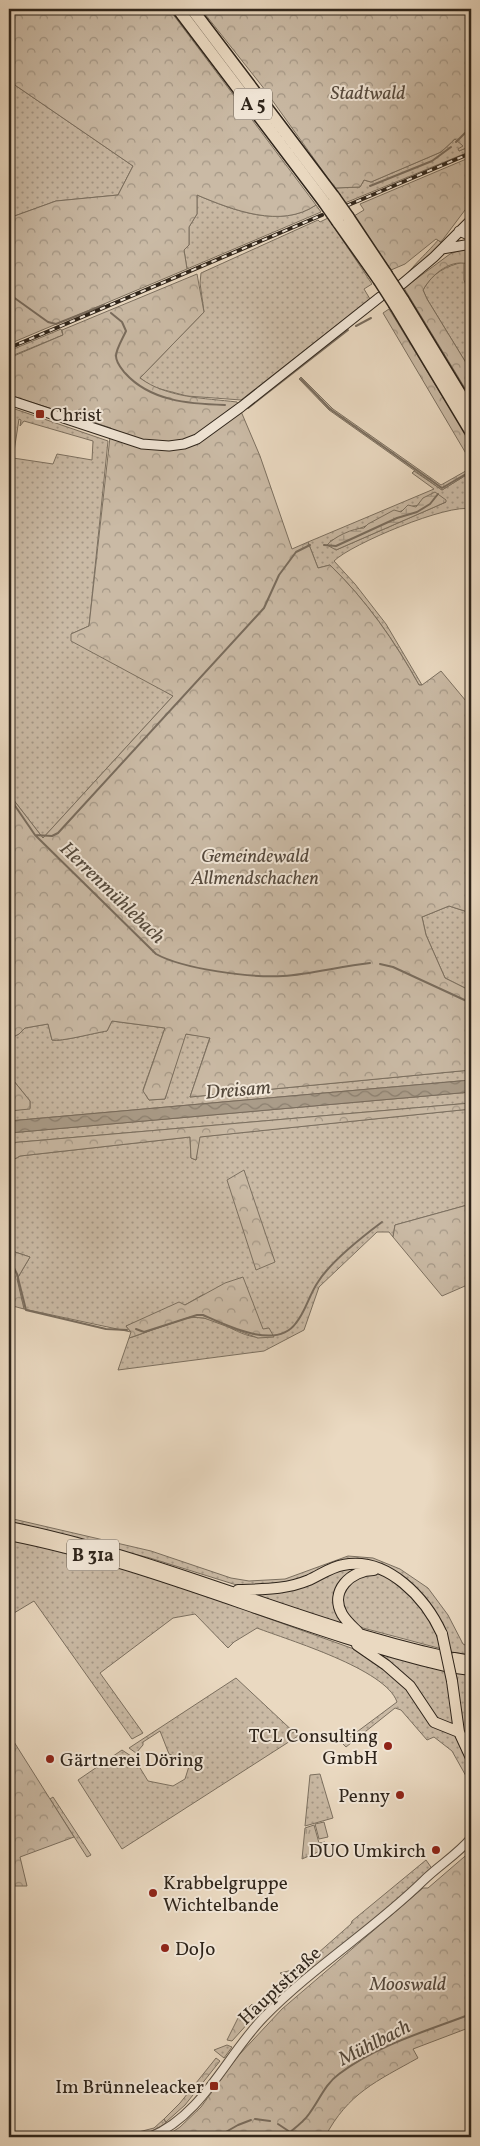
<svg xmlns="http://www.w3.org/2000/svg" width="480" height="2146" font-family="Vollkorn,serif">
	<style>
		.grass { fill: url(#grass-dots); stroke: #7c7060; fill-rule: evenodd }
		.forest { fill: url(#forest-crowns); stroke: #7c7060 }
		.wetland { fill: url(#wetland-marsh); stroke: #7c7060 }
		.park { fill: url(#park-tufts); stroke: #7c7060 }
		.pitch { fill: #cabaa5; stroke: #7c7060 }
		.water { fill: url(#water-waves); stroke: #796c5d }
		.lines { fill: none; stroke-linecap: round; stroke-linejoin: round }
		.stream { stroke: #796c5d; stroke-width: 2 }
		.tertiary-casing { stroke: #5e5244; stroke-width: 10 }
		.secondary-casing { stroke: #2f251b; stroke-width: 11 }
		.trunk-casing { stroke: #2f251b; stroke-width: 12 }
		.motorway-casing { stroke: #2f251b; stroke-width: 14 }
		.tertiary { stroke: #f1e6d7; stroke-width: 8 }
		.secondary { stroke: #f1e6d7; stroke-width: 9 }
		.trunk { stroke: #ead9c1; stroke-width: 10 }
		.motorway { stroke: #ead9c1; stroke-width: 11 }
		.rail-casing { stroke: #2f251b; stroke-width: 4 }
		.rail { stroke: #f1e6d7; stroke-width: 2; stroke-dasharray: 5.5; stroke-linecap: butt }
		.trunk-bridge-casing { stroke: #2f251b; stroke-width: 12; stroke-linecap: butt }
		.motorway-bridge-casing { stroke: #2f251b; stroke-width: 14; stroke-linecap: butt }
		.trunk-bridge { stroke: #ead9c1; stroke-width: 10 }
		.motorway-bridge { stroke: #ead9c1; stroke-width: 11 }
		.poi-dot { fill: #8f2418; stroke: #f1e6d7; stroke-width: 2 }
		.labels { text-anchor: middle; stroke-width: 4; stroke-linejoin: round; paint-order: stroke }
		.shield { fill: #f1e6d7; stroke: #695f53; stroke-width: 1 }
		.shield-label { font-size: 18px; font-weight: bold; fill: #2f251b }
		.park-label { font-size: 19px; font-style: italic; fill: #564a3e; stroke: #f1e6d7 }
		.poi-label { font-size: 19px; fill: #2f251b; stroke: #f1e6d7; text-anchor: start }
		.street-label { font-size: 19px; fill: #2f251b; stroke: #f1e6d7 }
		.water-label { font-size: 20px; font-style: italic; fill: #54493c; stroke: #f1e6d7 }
	</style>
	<defs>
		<pattern id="grass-dots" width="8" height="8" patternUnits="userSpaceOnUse" patternTransform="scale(1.25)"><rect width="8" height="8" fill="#cabaa5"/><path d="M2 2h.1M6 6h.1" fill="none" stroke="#a49786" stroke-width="1.8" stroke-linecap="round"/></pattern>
		<pattern id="forest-crowns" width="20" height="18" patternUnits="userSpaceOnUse" patternTransform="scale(1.25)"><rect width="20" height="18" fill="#cabaa5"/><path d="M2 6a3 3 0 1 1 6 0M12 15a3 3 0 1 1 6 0" fill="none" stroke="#a49786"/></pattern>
		<pattern id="wetland-marsh" width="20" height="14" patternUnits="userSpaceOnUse" patternTransform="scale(1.25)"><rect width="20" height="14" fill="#cabaa5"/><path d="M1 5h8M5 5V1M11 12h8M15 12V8" fill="none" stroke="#a49786"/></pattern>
		<pattern id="park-tufts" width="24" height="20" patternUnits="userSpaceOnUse" patternTransform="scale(1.25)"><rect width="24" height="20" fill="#cabaa5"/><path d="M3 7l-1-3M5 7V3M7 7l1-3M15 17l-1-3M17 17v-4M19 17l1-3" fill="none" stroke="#a49786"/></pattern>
		<pattern id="water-waves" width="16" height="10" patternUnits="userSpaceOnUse" patternTransform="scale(1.25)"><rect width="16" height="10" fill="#aa9c89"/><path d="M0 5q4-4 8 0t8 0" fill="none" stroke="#8b7f6f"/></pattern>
	</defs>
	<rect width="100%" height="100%" fill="#ead9c1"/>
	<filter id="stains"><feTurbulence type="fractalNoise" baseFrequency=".004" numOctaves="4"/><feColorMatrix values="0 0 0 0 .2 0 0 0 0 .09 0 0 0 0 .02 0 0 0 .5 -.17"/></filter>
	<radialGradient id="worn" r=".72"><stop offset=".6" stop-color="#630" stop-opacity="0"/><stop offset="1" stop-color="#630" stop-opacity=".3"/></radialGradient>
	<path class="grass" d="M9,81L133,166L118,195L56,201L9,218Z
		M455,139L464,146L459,151L471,146V151L345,203L335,188L360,187L364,180L371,182L441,152Z
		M197,195C232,210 281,229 316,205L321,212L187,269L184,250L189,245V227L197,214Z
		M328,218L372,284L364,289L370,299L241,400L187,396L153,387L140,378L204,312L200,283L201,273L318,220L320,222Z
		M438,240L442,244L406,277C407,271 432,248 438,240Z
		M464,262V280L471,298V371L427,299L423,290C432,273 446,266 464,262Z
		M61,329L63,335L9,357V351Z
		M9,407L108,441L89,626L71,634L173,696L43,838L9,794ZM19,419L21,420L20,426L24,421L93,441L92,460L57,454L53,464L13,458Z
		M414,471L442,490L471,472V509C449,503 351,544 334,561L355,584L386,624L422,685H419C395,641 366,600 330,565L318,568L308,542L434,489L412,473ZM446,502L336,550L330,541L413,506Z
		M449,906L471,913V991L445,978L426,935L422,917Z
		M112,1021L165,1028L143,1090L149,1100L165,1099L185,1034L210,1037L190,1097L471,1070V1080L9,1121V1111L30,1108V1101L9,1075V1039L19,1034L25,1028L48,1024L52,1040C61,1042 94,1033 107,1031Z
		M471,1092V1103L9,1143V1133Z
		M471,1109V1204L395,1225L393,1237L389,1232H377L319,1287L304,1330L264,1351L118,1370L129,1338C152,1332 179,1314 203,1318C225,1321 243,1340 265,1337L263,1329L204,1294L185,1305L126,1326L131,1332L24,1309L17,1279L30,1257L9,1250V1162L20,1156L190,1137L191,1158L196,1160L199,1137Z
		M9,1518L151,1551L231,1578L249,1581L285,1579L348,1556L373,1558L400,1569L428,1588L448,1615L463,1644L471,1648V1655L451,1652L443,1627L424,1599L362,1562L298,1582L243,1587L150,1558L9,1523Z
		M9,1538L62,1550L241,1606L253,1613L354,1649L392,1672L422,1705L456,1737L471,1766V1785L452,1751L434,1737L427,1740L401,1710L395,1708L346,1747L342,1743L397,1702C386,1669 288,1640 257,1628L234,1642L228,1648L195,1614L173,1618L100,1673L143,1733L132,1739L34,1601L9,1616Z
		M358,1566L338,1591L351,1628L248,1592Z
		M371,1572C408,1579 432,1615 442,1649L363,1628C346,1620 331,1593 352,1579C357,1576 365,1574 371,1572Z
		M367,1650L447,1670L456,1728L439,1723L429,1709Z
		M454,1672L471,1674V1752L460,1722Z
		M236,1678L298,1736L122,1849L78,1780L122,1750L134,1758L148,1781L173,1786L185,1779L190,1763L169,1754L160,1731L143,1742V1745L136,1753L129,1748Z
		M320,1774L333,1818L305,1826L310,1775Z
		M53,1797L91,1855L87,1857L50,1799Z
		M426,1860L433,1870L299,1981H288L280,1973L301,1968L351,1924L352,1921Z
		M227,2045L232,2047L224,2058L214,2050Z
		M164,2119L166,2123C151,2133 138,2137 119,2137L154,2128Z"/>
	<path class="forest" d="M9,9H169L316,205C281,229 233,210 197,195V214L189,227V245L184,250L187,269L9,344V218L56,201L118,195L133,166L9,81Z
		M201,9H471V146L459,151L458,149L463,146L455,139L441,152L371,182L364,180L360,187L335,188L262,86Z
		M471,157V202L441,242L436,239L405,264L391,270L354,216L364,210L360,204Z
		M465,248H471V265C452,257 432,274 423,290L427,299L471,371V398L404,288L450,254Z
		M197,274L204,312L140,378C167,398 204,398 237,402L260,456L292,549L308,542L318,568L330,565C366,600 394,640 419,685H422L441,671L471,707V913L449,906L422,917L426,935L445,978L471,991V1070L190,1097L210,1038L186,1034L165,1099L149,1100L143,1091L165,1028L112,1021L107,1031C94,1033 61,1042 52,1040L48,1024L25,1028L19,1034L9,1039V794L43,838L173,696L71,641V634L89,626L111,428L9,395V358L63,335L62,330Z
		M389,309L471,443V462L383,313Z
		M9,1075L30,1101V1109L9,1111Z
		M471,1103V1109L200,1137L196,1160L191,1158L190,1137L20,1156L9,1162V1143Z
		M244,1170L275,1262L256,1270L227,1180Z
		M471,1204V1279L465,1286L442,1296L393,1237L395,1225Z
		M9,1250L30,1257L17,1279L24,1309L9,1305Z
		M243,1277L263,1329L269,1328L274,1337L258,1338L204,1318L190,1317L129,1338L131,1332L126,1326L179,1302L185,1305L225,1283Z
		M9,1734L74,1837L20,1857L27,1886H9Z
		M471,1851V2027L413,2049L418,2058C377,2081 348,2093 325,2137H165L180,2127L201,2107L238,2056L282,2009L423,1888H428Z
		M252,2004L259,2011L232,2041L227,2040L238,2018Z
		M216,2058L220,2061L185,2105L166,2122L164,2119L180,2103Z"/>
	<path class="wetland" d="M301,377L333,409L441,485L471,468V472L442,490L329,410L299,379Z
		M435,492L446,500V502L336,550L327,545C334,537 353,528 364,528L368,524L394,510L401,512L408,505L416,507L423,498Z"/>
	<path class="park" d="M314,1825L319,1843L325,1842L327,1848L302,1859L305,1828Z"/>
	<path class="pitch" d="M324,1822L328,1837L319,1839L315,1824Z"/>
	<path class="water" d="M471,1080V1092L9,1133V1121Z"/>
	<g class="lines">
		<path class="stream" d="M456,142L471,127
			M370,186L432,161L451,147
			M9,294L48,322L56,324L104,305
			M111,313L122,322L126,331C123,338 116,349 116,356C116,363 121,368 125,373C150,401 189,404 225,405
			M356,326L371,318
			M301,379L330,409L442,488L471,471
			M248,408L348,330
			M9,419L10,420
			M324,545L336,546L397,518L417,512L430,504L438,494
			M9,797L35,835L156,954C183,969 251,978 283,976C312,974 341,966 370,963
			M35,835L52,836L58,833L264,608L279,575L296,552L310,545
			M380,964L393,967L471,1003
			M9,1258L17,1274L26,1310L106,1329L127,1330
			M136,1329L144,1332L197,1315H203C226,1325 276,1351 296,1323C306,1311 309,1295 318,1282C331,1261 362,1237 382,1222
			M255,2119L270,2121
			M278,2124L290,2132
			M217,2137L238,2125L251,2120
			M284,2137C292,2130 303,2123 309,2114C319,2101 325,2084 339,2074C377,2045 427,2031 471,2014"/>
		<defs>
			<path id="tertiary" d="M150,2137C203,2115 226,2056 264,2017C313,1967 374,1929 423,1881C438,1866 458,1854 471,1838"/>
			<path id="secondary" d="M459,231L471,236
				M442,249L471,244
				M402,284L434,257L471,220
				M9,400L142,444L169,446L184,444L197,439L241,407L380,297"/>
			<path id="trunk" d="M9,1527C157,1556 295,1623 443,1656
				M9,1535C158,1564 297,1631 445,1666
				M238,1590C263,1589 285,1590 309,1580C320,1575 331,1567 343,1565C388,1556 426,1599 442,1634
				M358,1632C352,1626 346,1621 342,1614C329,1591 351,1570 374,1570
				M357,1645L386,1665L410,1686L434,1722L459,1732
				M454,1658L471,1661
				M456,1668L471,1670
				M452,1681L459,1732L471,1758"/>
			<path id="motorway" d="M178,9L324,202
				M192,9L334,197
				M348,217L386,274
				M338,222L379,280
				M403,300L471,412
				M395,305L471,432"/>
		</defs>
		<use href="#tertiary" class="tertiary-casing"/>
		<use href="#secondary" class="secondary-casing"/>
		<use href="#trunk" class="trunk-casing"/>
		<use href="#motorway" class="motorway-casing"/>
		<use href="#tertiary" class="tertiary"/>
		<use href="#secondary" class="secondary"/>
		<use href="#trunk" class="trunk"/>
		<use href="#motorway" class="motorway"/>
		<defs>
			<path id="rail" d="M346,206L471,153
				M9,348L322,215"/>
		</defs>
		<use href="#rail" class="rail-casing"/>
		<use href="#rail" class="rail"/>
		<defs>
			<path id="trunk-bridge" d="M442,1634L452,1681"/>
			<path id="motorway-bridge" d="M334,197L348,217
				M324,202L338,222
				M386,274L403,300
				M379,280L395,305"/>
		</defs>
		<use href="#trunk-bridge" class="trunk-bridge-casing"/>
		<use href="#motorway-bridge" class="motorway-bridge-casing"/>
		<use href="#trunk-bridge" class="trunk-bridge"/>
		<use href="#motorway-bridge" class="motorway-bridge"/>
	</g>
	<g class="poi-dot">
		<rect x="35" y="409" width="10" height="10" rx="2.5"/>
		<circle cx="388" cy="1746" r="5"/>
		<circle cx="50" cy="1759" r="5"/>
		<circle cx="400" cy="1795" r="5"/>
		<circle cx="436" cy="1850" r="5"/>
		<circle cx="153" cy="1893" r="5"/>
		<circle cx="165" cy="1948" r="5"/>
		<rect x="209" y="2081" width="10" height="10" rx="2.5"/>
	</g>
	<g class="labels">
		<g class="shield">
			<rect x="234" y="88.5" width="38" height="31" rx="4"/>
			<rect x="67" y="1539.5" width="52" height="31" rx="4"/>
		</g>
		<g class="shield-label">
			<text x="253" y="110">A 5</text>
			<text x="93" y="1561">B 31a</text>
		</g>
		<g class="park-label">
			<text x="368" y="99">Stadtwald</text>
			<text x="255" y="862">Gemeindewald<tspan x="255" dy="22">Allmendschachen</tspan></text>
			<text x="408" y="1990">Mooswald</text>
		</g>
		<g class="poi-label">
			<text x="50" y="421">Christ</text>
			<text x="378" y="1742" text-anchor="end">TCL Consulting<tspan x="378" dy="22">GmbH</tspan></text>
			<text x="60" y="1766">Gärtnerei Döring</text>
			<text x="390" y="1802" text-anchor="end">Penny</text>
			<text x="426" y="1857" text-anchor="end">DUO Umkirch</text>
			<text x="163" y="1889">Krabbelgruppe<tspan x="163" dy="22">Wichtelbande</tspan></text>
			<text x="175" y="1955">DoJo</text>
			<text x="204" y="2093" text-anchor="end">Im Brünneleacker</text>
		</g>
		<g class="street-label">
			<text transform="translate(279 1985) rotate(-43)" y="7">Hauptstraße</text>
		</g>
		<g class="water-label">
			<text transform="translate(113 892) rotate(44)" y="7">Herrenmühlebach</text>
			<text transform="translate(238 1089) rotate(-5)" y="7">Dreisam</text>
			<text transform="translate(374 2042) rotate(-27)" y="7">Mühlbach</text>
		</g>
	</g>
	<rect width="480" height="2146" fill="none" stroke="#ead9c1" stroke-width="30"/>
	<rect x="10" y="10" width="460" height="2126" fill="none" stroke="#2f251b" stroke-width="2.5"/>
	<rect x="15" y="15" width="450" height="2116" fill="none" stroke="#2f251b"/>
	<rect width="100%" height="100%" filter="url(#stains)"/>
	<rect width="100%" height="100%" fill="url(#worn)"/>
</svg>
